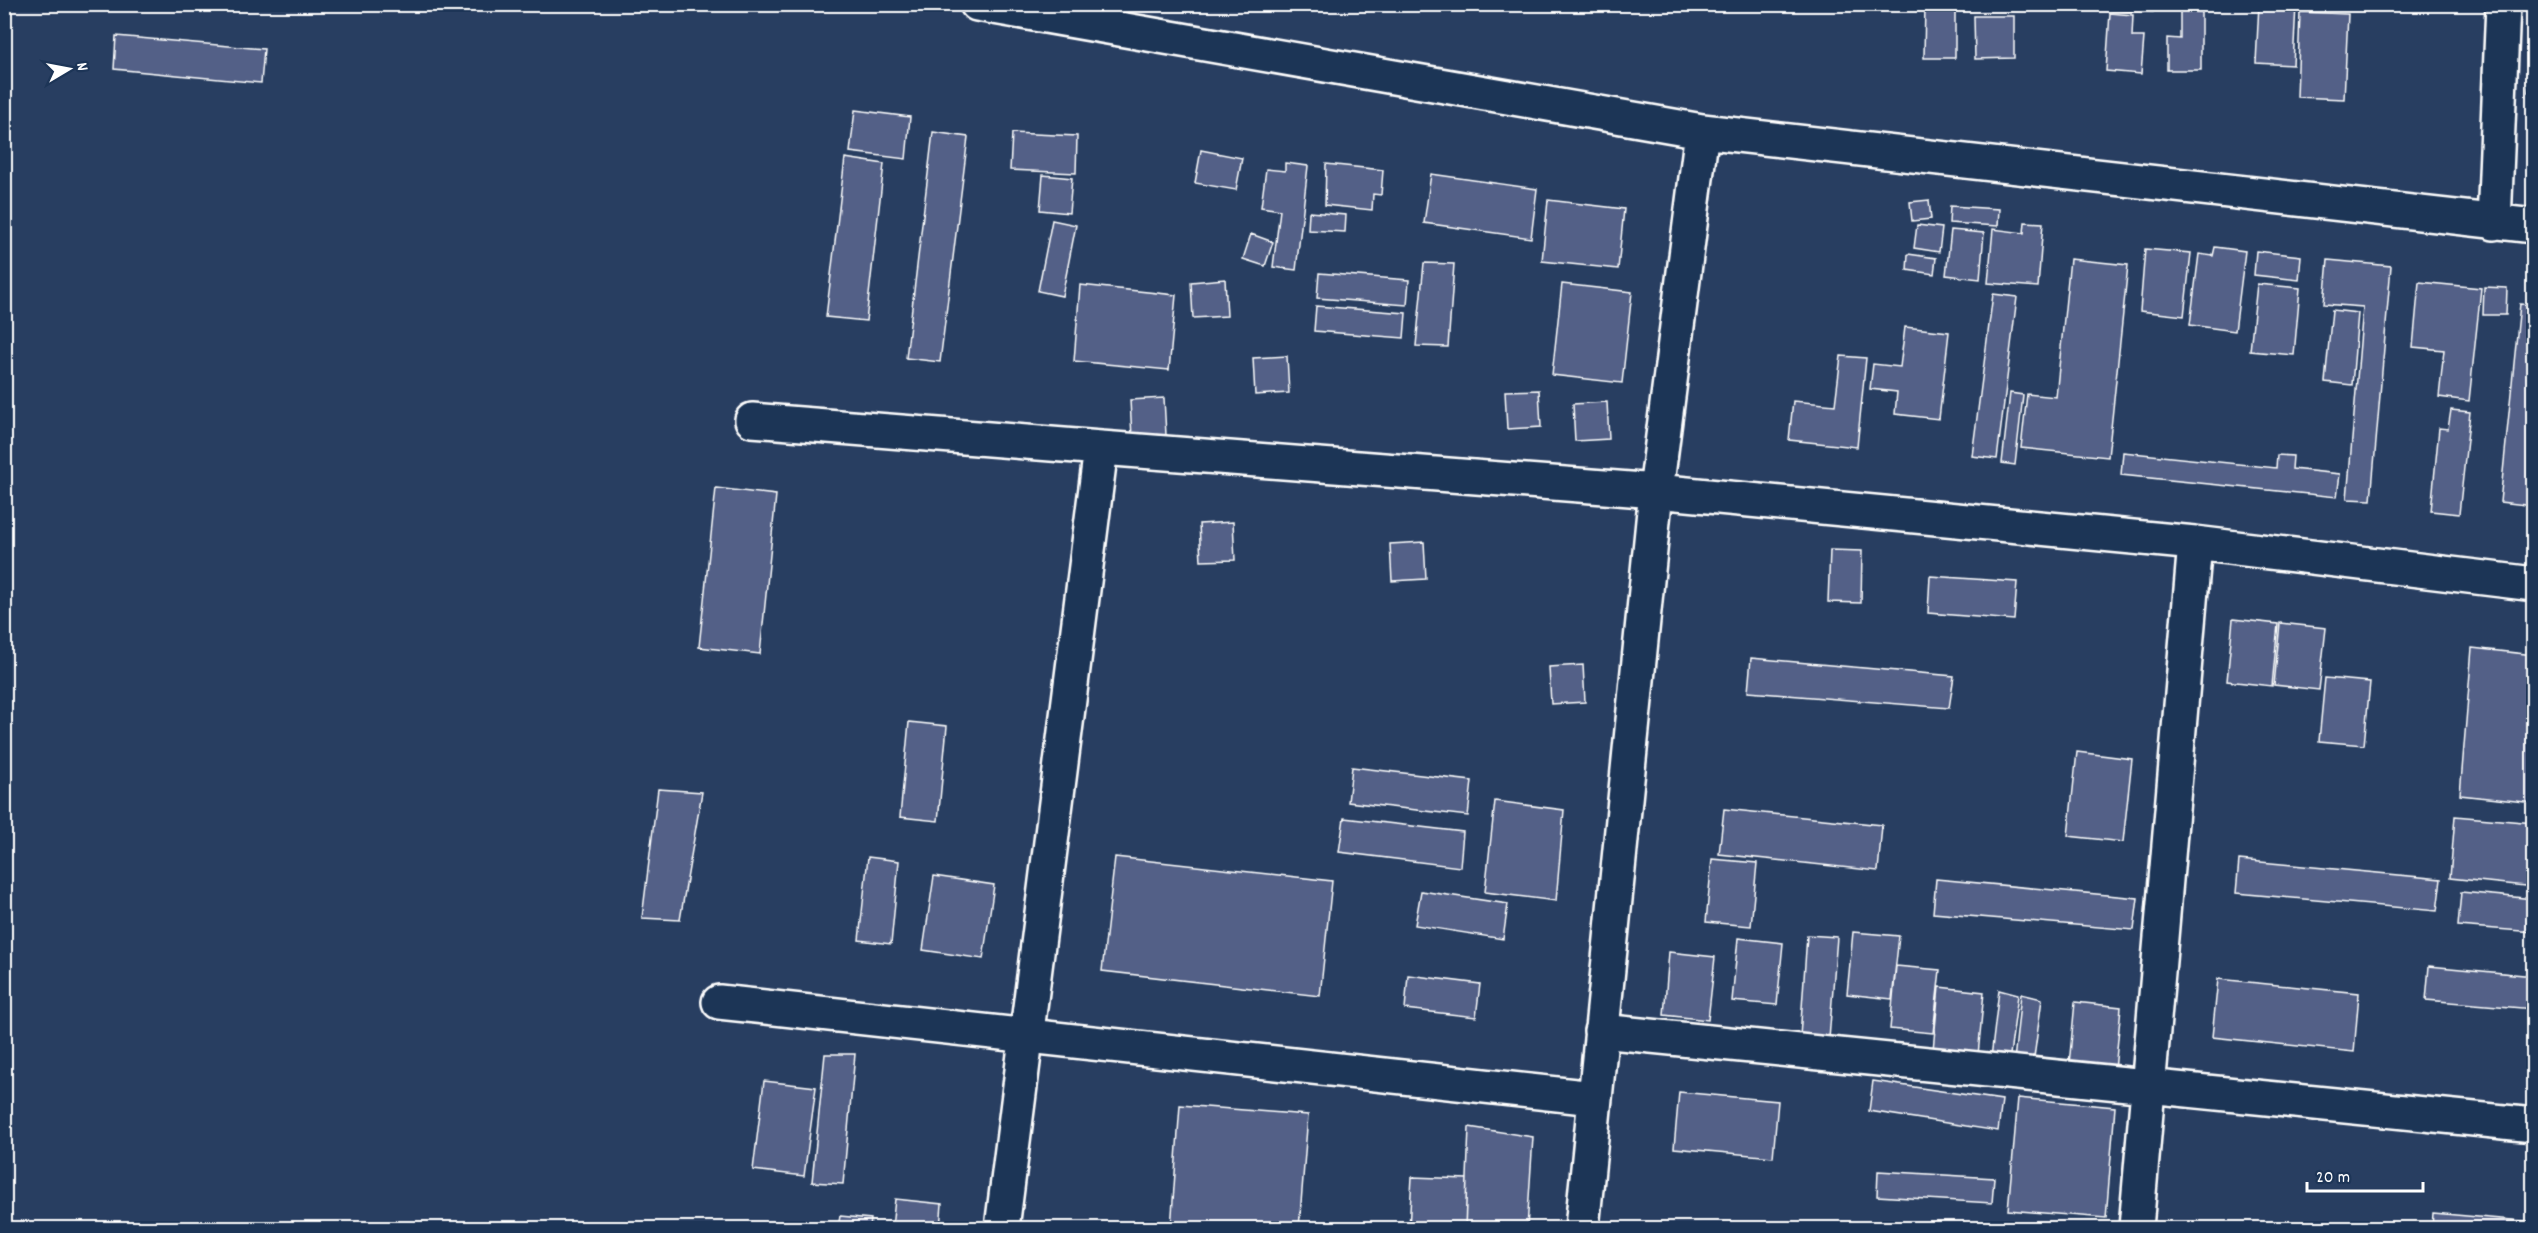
<svg xmlns="http://www.w3.org/2000/svg" width="2538" height="1233" font-family="Dekko,sans-serif">
	<style>
		.building { fill: #526087; stroke: #fff; stroke-width: 1.5 }
		.lines { fill: none; stroke-linecap: round; stroke-linejoin: round }
		.minor-casing { stroke: #fff; stroke-width: 38 }
		.minor { stroke: #1d3557; stroke-width: 33 }
	</style>
	<rect width="100%" height="100%" fill="#283e61"/>
	<filter id="ink" filterUnits="userSpaceOnUse"><feTurbulence type="fractalNoise" baseFrequency=".0167" numOctaves="2"/><feDisplacementMap in="SourceGraphic" scale="12" xChannelSelector="R" yChannelSelector="G"/><feConvolveMatrix kernelMatrix="1 2 1 2 8 2 1 2 1" color-interpolation-filters="sRGB"/></filter>
	<g filter="url(#ink)">
		<path class="building" d="M1518,4H1556V8H1518Z
			M1649,4H1701V11Z
			M1925,4H1955V58H1924Z
			M1971,4H2015V10L1970,8Z
			M2112,4H2154L2153,12L2112,10Z
			M2167,4H2203L2202,8L2167,7Z
			M2259,4H2296L2293,65L2256,63Z
			M2180,11L2201,12V70H2167V38L2180,39Z
			M2300,12L2348,14L2344,99L2297,97Z
			M2110,13L2133,15L2132,37H2144L2141,74L2106,71Z
			M1974,16H2014V58L1975,59Z
			M2534,20V92H2528Z
			M116,36L264,49L261,83L114,69Z
			M855,110L910,117L906,159L850,152Z
			M933,132L968,137L940,362L906,358Z
			M1012,133L1077,136L1076,173L1010,170Z
			M1201,150L1242,158L1236,190L1195,183Z
			M845,158L884,164L866,321L826,317Z
			M1285,163L1308,166L1296,270L1273,267L1280,210L1261,207L1266,169L1285,171Z
			M1326,164L1383,170L1381,195L1373,194L1372,210L1325,205Z
			M1431,174L1537,189L1531,238L1424,223Z
			M1043,175L1072,178L1069,213L1040,210Z
			M1548,200L1624,209L1618,269L1542,261Z
			M1929,200L1931,219L1912,221L1910,202Z
			M1950,206L1999,209L1998,226L1949,223Z
			M1309,212L1346,215L1345,232L1308,230Z
			M1052,220L1076,225L1062,296L1038,291Z
			M2025,222L2043,223L2038,287L1988,283L1993,229L2024,233Z
			M1917,225L1942,228L1939,252L1914,248Z
			M1951,230L1984,233L1980,279L1946,275Z
			M1251,234L1273,242L1265,266L1243,259Z
			M2215,247L2245,251L2235,331L2190,325L2199,254L2213,256Z
			M2145,249L2191,253L2184,316L2140,311Z
			M2256,251L2301,256L2299,280L2254,275Z
			M1908,254L1936,258L1934,274L1907,270Z
			M2070,259L2128,265L2108,457L2021,448L2027,394L2056,397Z
			M2328,260L2391,266L2371,500L2347,499L2363,307L2324,304Z
			M1424,263L1454,264L1448,347L1416,346Z
			M1319,273L1409,280L1407,305L1317,298Z
			M1225,279L1227,316L1193,318L1191,282Z
			M2419,282L2481,288L2469,401L2439,397L2444,350L2413,347Z
			M1562,284L1632,292L1622,383L1552,375Z
			M2257,284L2300,288L2294,355L2250,351Z
			M1080,285L1176,295L1169,370L1074,361Z
			M2484,287L2507,288L2506,315H2483Z
			M1993,294L2017,297L1997,459L1972,456Z
			M2520,304L2534,305V506L2500,502Z
			M1316,306L1406,313L1404,338L1314,331Z
			M2332,310L2358,313L2352,385L2325,382Z
			M1905,327L1949,332L1939,419L1895,414L1897,392L1870,389L1873,364L1900,367Z
			M1287,356L1289,393L1255,395L1253,358Z
			M1841,356L1866,358L1857,447L1789,440L1793,401L1835,405Z
			M1539,390L1541,427L1507,429L1505,391Z
			M2010,393L2023,395L2015,465L2002,463Z
			M1164,398L1166,435L1132,437L1130,400Z
			M1607,402L1609,439L1575,441L1573,404Z
			M2451,410L2470,412L2459,514L2431,511L2439,428L2448,429Z
			M2123,452L2276,468L2277,455L2293,456L2292,469L2340,474L2337,497L2121,475Z
			M716,488L776,495L760,654L699,647Z
			M1233,522L1235,560L1201,561L1199,524Z
			M1424,542L1426,579L1392,581L1390,544Z
			M1830,550L1862,551L1861,603L1828,602Z
			M1930,576L2017,582L2014,620L1928,613Z
			M2233,619L2278,624L2272,686L2227,681Z
			M2280,623L2326,628L2319,690L2274,685Z
			M2472,648L2534,655V803L2460,795Z
			M1751,658L1954,676L1949,708L1748,692Z
			M1583,665L1585,702L1551,704L1549,667Z
			M2325,678L2370,682L2364,745L2319,741Z
			M909,722L947,726L938,821L900,817Z
			M2077,752L2132,759L2123,842L2068,836Z
			M1352,767L1472,781L1468,816L1348,802Z
			M658,789L702,792L680,920L642,918Z
			M1495,801L1564,810L1556,901L1485,892Z
			M1724,809L1882,825L1878,871L1719,854Z
			M2455,816L2534,823V887L2450,878Z
			M1344,818L1463,832L1460,867L1339,852Z
			M868,857L899,861L891,944L859,940Z
			M1115,857L1332,881L1320,996L1102,971Z
			M1712,859L1757,863L1751,926L1706,922Z
			M2239,860L2441,879L2437,911L2236,893Z
			M934,876L994,885L983,959L923,950Z
			M1936,879L2138,898L2134,930L1933,913Z
			M1421,891L1508,904L1503,939L1415,925Z
			M2461,892L2534,899V932L2458,926Z
			M1853,932L1899,936L1892,999L1847,994Z
			M1807,935L1837,937L1829,1039L1800,1037Z
			M1738,938L1783,943L1777,1005L1732,1001Z
			M1669,952L1715,957L1708,1020L1664,1015Z
			M1896,966L1940,970L1933,1033L1890,1029Z
			M2429,966L2534,976V1009L2426,1000Z
			M1408,975L1480,984L1476,1017L1405,1009Z
			M2218,979L2359,993L2354,1052L2212,1037Z
			M1939,987L1984,992L1978,1055L1933,1050Z
			M1999,990L2018,995L2009,1062L1991,1058Z
			M2021,994L2042,999L2033,1065L2014,1061Z
			M2075,1002L2121,1007L2115,1070L2069,1065Z
			M825,1054H855L843,1184L812,1182Z
			M764,1081L816,1087L804,1176L753,1170Z
			M1873,1081L2002,1100L1998,1131L1869,1111Z
			M1679,1092L1778,1101L1773,1157L1674,1148Z
			M2018,1098L2115,1107L2106,1218L2008,1210Z
			M1180,1105L1308,1115L1299,1228H1171Z
			M1469,1127L1533,1137L1527,1228H1465Z
			M1878,1171L1994,1178L1992,1203L1877,1196Z
			M1412,1177L1467,1179L1465,1228H1409Z
			M895,1199L942,1204L940,1228H892Z
			M2433,1213L2534,1222V1228H2432Z
			M840,1216L871,1219L870,1228H838Z"/>
		<g class="lines">
			<defs>
				<path id="minor" d="M977,4L1702,131
					M2494,223L2503,4
					M752,420L1101,448
					M719,1002L1594,1098
					M1601,1031L2534,1125
					M1002,1228L1101,448L1656,491L2195,543L2534,584
					M1582,1228L1656,491L1702,131L2534,226
					M2136,1228L2195,543"/>
			</defs>
			<use href="#minor" class="minor-casing"/>
			<use href="#minor" class="minor"/>
		</g>
	</g>
	<rect width="2538" height="1233" fill="none" stroke="#1d3557" stroke-width="24"/>
	<rect x="12" y="12" width="2514" height="1209" fill="none" stroke="#fff" stroke-width="2" filter="url(#ink)"/>
	<g transform="translate(69 69) rotate(80)" stroke="#1d3557" stroke-width="4.5" paint-order="stroke">
	<path d="M0-4.5L10 22L0 15L-10 22Z" fill="#ffffff"/>
	<text y="-9" font-size="16" font-weight="bold" text-anchor="middle" fill="#ffffff">N</text>
	</g>
	<path d="M2307 1182v9h116v-9" fill="none" stroke="#ffffff" stroke-width="3"/>
	<text x="2316" y="1182" font-size="18" fill="#ffffff" stroke="#1d3557" stroke-width="4.5" paint-order="stroke">20 m</text>
</svg>
